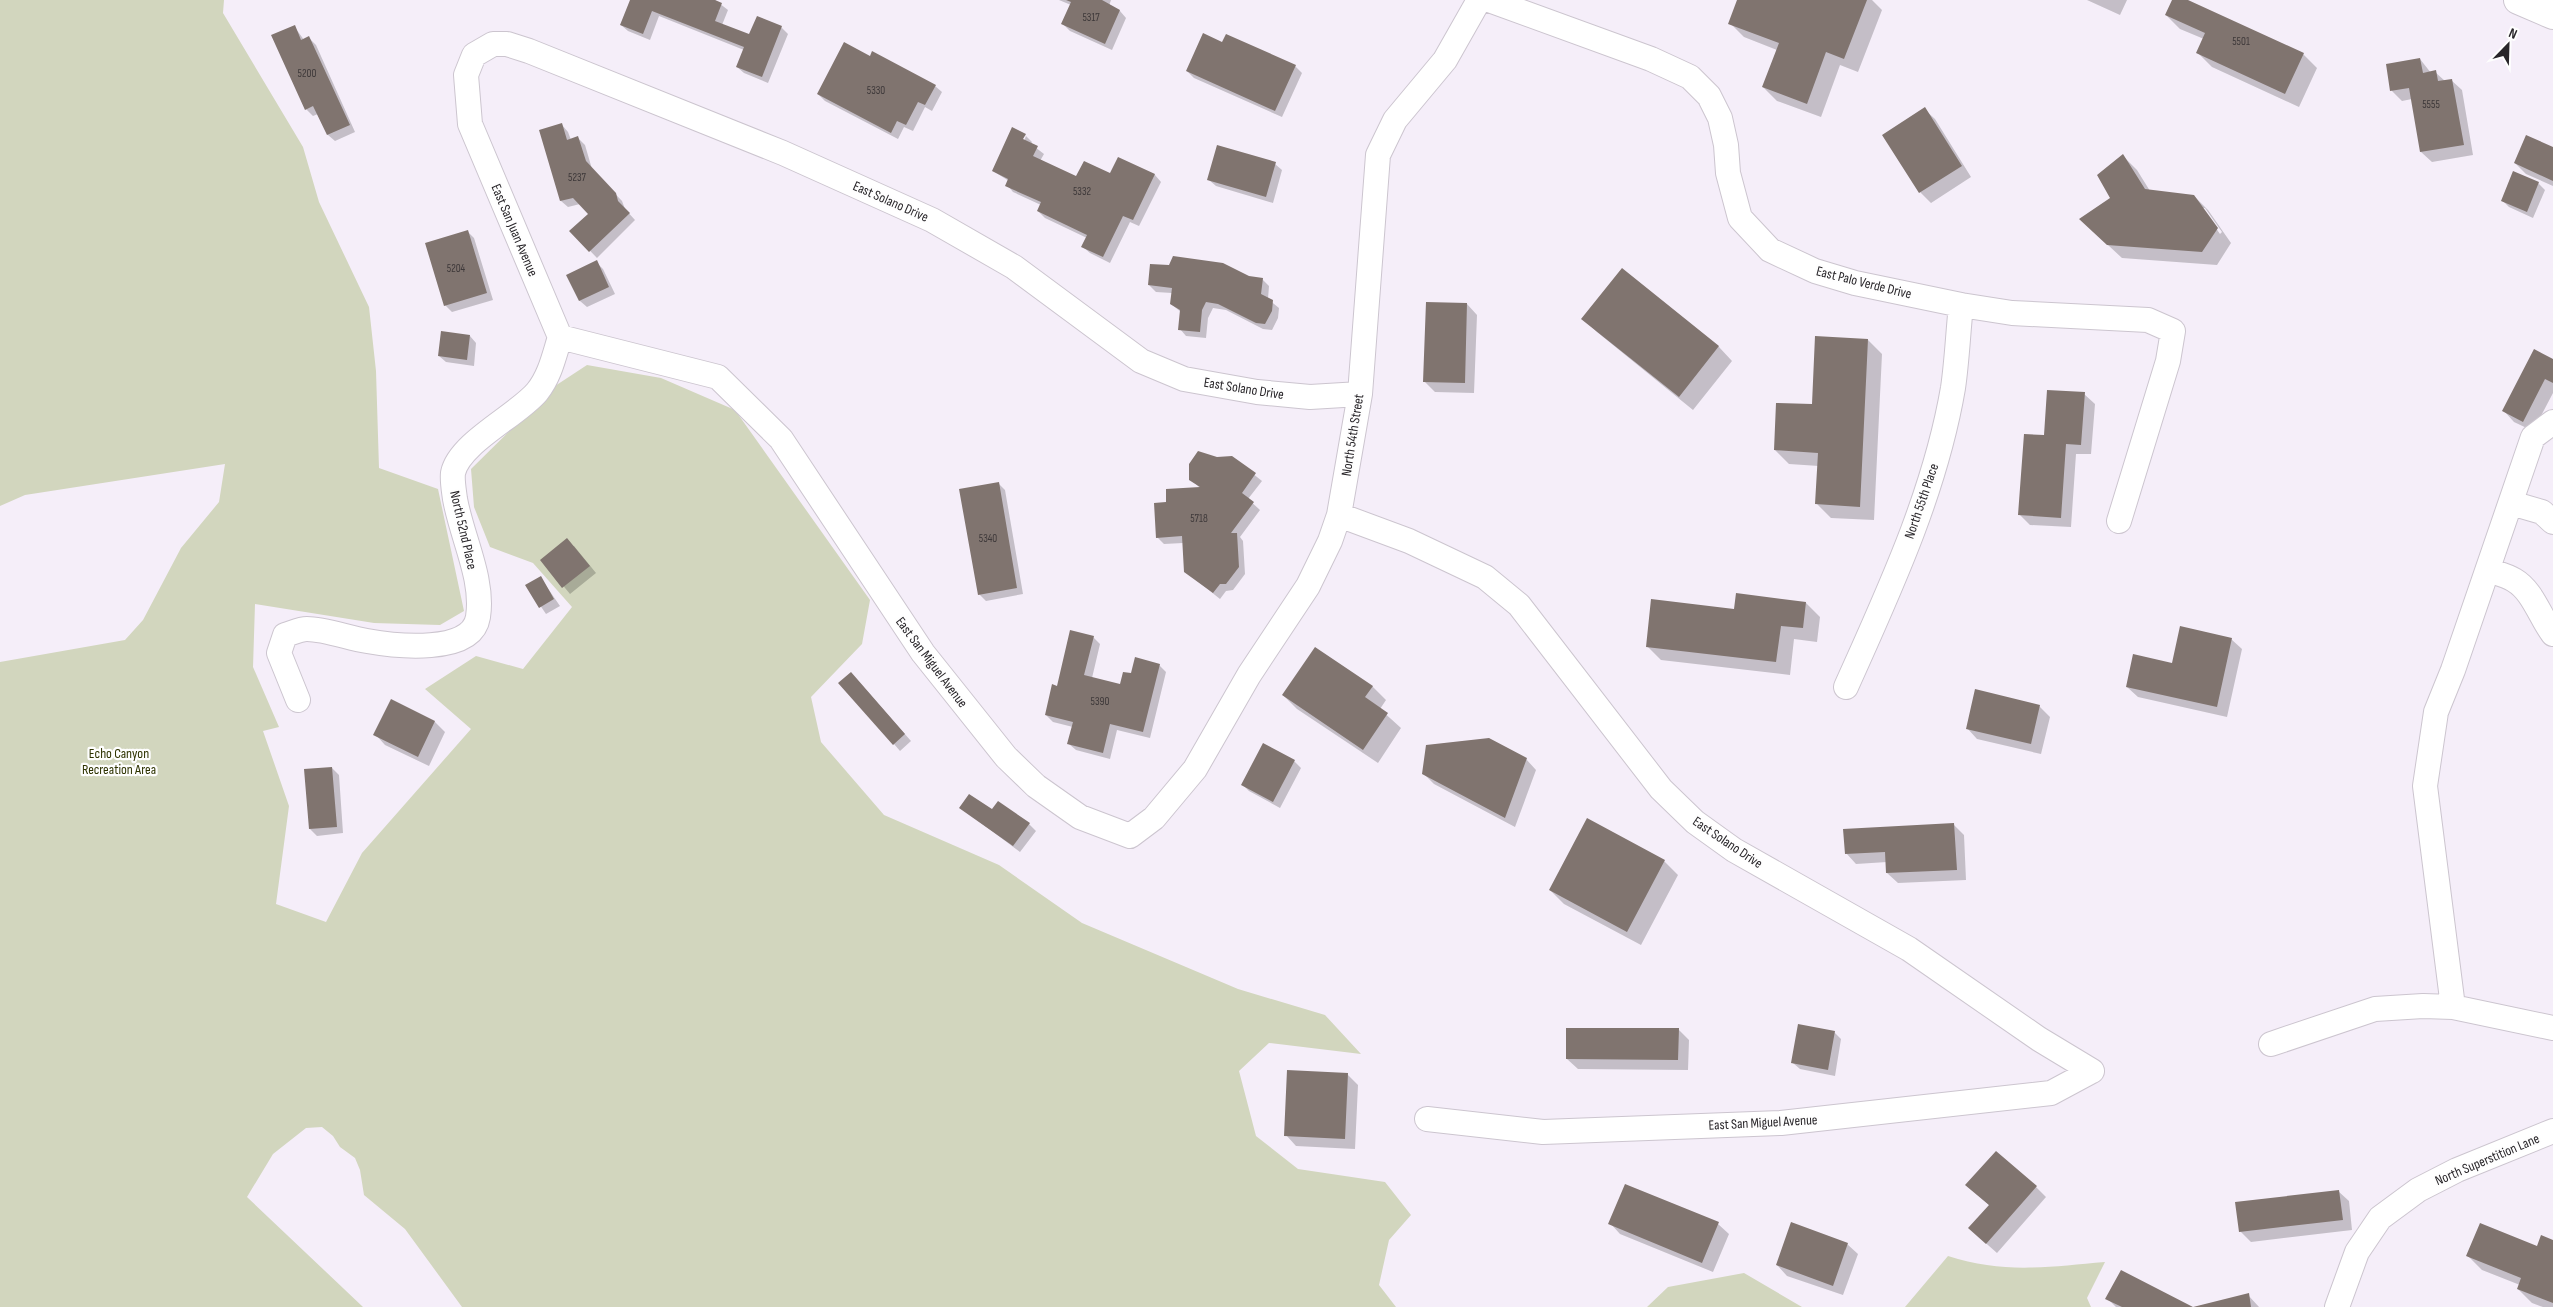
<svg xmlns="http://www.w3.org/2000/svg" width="2553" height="1307" font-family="'Sofia Sans Condensed',sans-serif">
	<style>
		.green { fill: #d2d6be }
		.shadow { fill: #0003; fill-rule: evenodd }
		.building { fill: #80746f }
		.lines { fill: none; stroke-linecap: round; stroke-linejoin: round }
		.minor-casing { stroke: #ccc5cf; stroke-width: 26 }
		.tertiary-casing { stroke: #ccc5cf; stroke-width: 30 }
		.minor { stroke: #fff; stroke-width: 24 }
		.tertiary { stroke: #fff; stroke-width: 28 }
		.labels { text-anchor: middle; stroke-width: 4.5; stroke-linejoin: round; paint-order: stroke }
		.number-label { font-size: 11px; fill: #3e393a }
		.street-label { font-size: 14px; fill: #282529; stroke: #fefefe }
		.park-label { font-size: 14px; fill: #2e3300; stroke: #fefefe }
	</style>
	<rect width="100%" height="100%" fill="#f5eef9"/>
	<path class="green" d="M0,0H224L223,13L303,147L319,202L369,307L376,371L379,468L438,489L464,611L440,625L374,623L255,604L253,667L279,727L263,731L289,806L276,904L326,922L362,853L471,729L425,689L476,656L523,669L572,607L533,563L490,547L474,507L471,469L555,386L587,365L661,378L735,410L870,600L862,644L811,697L821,742L884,815L999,865L1082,923L1238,989L1325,1015L1361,1054L1269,1043L1239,1071L1256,1136L1298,1169L1385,1182L1411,1215L1389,1240L1379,1285L1396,1307H462L405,1229L364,1195L360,1170L355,1158L340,1147L333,1136L322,1127L306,1128L273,1154L247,1197L363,1307H0V662L125,640L143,620L181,548L219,502L225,464L25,495L0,506Z
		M1948,1256C2003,1274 2048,1267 2105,1262L2087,1298L2091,1307H1905Z
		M1744,1273L1802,1307H1647L1668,1287Z"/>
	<path class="shadow" d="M631,0H715L728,10L722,25L750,36L781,27L788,34L768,83L744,73L737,67L744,50L659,16L650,40L628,31L621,25Z
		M1059,0H1111L1109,6L1120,11L1126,18L1112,50L1070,31L1063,24L1071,5Z
		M1739,0H1872L1882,10L1858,72L1840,65L1821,117L1777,101L1763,87L1777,50L1744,37L1730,23Z
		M2087,0H2127L2120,15Z
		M2173,0H2185L2303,54L2317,68L2299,107L2212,67L2198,53L2204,39L2180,29L2166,15Z
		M294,26L304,40L309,38L316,45L355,132L335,141L328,135L318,114L313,116L306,109Z
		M1223,44L1295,66L1302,73L1282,117L1194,78L1187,71Z
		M870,57L935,86L942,92L932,111L925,107L913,131L904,127L898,139L825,101L818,94Z
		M2420,59L2431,73L2435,72L2445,81L2451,80L2462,90L2473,155L2432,162L2421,152L2412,99L2402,101L2392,91L2387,65Z
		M1924,109L1935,119L1971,177L1931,203L1920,192L1884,135Z
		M562,125L568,132L571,140L578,138L585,145L592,169L622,201L625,209L635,220L597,258L571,231L590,214L580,204L568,207L561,201Z
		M1012,129L1026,136H1024L1019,145L1022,146L1026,136L1032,142L1031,144L1044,154L1040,161L1077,178L1084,162L1111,175L1118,158L1155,175L1161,182L1139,226L1130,222L1110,263L1090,253L1083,247L1087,238L1045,218L1038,211L1041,205L1013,192L1007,185L1009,181L993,171Z
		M2553,148V186L2526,174L2515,163Z
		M2123,156L2137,170L2150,191L2194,196L2208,210L2231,243L2217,265L2122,258L2095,233L2112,199ZM2202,208H2205L2222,232L2220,234Z
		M1275,164L1282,170L1273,203L1216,186L1209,180Z
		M2538,183L2545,190L2533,218L2509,207L2502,200Z
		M467,231L474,238L493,300L452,312L445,305Z
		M596,262L603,269L615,294L587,307L580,301L568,275Z
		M1622,270L1719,347L1732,361L1693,410L1597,332L1583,318Z
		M1248,277L1262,279L1269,286L1268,299L1279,308L1278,318L1272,330L1263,329L1226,310L1213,308L1208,318L1206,338L1186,336L1180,329L1181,312L1171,304L1172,293L1156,292L1149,285Z
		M1467,304L1477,315L1474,393L1435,392L1424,381Z
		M470,336L476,343L474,366L446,362L439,356Z
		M1868,340L1882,354L1874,520L1831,518L1817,504L1819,466L1789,464L1775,450Z
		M2553,361V393L2533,431L2514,422L2504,411Z
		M2084,394L2095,404L2091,454H2076L2071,527L2030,525L2019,514L2045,436Z
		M1232,457L1262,481L1248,499L1260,510L1240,537L1243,541L1245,574L1233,590L1226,591L1220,599L1185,571L1183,543L1164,544L1157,537L1168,503L1201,489L1191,479L1217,458Z
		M998,483L1005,490L1023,594L986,601L979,594Z
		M574,546L596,573L570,594L542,560Z
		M540,577L560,606L546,614L527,586Z
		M1806,603L1820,617L1817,642L1794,639L1790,675L1661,660L1647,646L1736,611Z
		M1093,637L1100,644L1092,678L1121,686L1132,675L1159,665L1166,672L1150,738L1117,730L1110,759L1076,750L1069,744L1073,727L1053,722L1046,715L1058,687Z
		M2231,639L2242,649L2227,717L2138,697L2127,687Z
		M858,681L911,741L900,751L894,744Z
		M1372,686L1386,700L1380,709L1401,728L1378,763L1297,709L1283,695Z
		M391,701L435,722L445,732L429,766L385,745L375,734Z
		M2039,706L2050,717L2041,754L1977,739L1967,728Z
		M1264,745L1294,761L1301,768L1280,808L1249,791L1242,784Z
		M1526,759L1536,770L1515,827L1434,784L1423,773Z
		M332,768L339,775L343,833L317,836L310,829Z
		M961,808L992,811L1029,824L1036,831L1020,852Z
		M1954,825L1964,835L1966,880L1898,883L1887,873V862L1856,864L1846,853Z
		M1664,861L1678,875L1641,945L1564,904L1550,890Z
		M1678,1029L1689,1040L1688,1070L1578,1069L1567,1059Z
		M1834,1032L1841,1039L1835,1076L1800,1069L1793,1063Z
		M1347,1074L1358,1085L1355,1149L1296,1146L1286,1135Z
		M1967,1185L2036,1187L2046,1197L1997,1253L1980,1238L1990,1206Z
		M2338,1191L2349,1201L2352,1230L2251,1242L2240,1231Z
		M1610,1223L1718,1224L1729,1234L1713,1272L1620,1234Z
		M2553,1241V1307H2543L2532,1303L2518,1289L2520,1285L2482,1270L2468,1256L2537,1247Z
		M1847,1244L1858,1254L1843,1295L1787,1276L1777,1265Z
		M2248,1295L2259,1307H2195Z
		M2107,1298L2191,1307H2116Z"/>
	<path class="building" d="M630,0H715L722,3L715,21L749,34L757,16L782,26L762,77L736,67L744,47L652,11L643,34L620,25Z
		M1066,0H1102L1120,10L1105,44L1061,24L1071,2Z
		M1737,0H1867L1844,59L1826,52L1807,104L1762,87L1779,43L1728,24Z
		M2172,0H2188L2304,53L2285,94L2196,53L2205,33L2165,15Z
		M295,25L301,40L309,36L350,125L327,135L313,106L305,110L271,35Z
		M1203,33L1222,42L1226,34L1296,65L1275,111L1186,71Z
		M844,42L870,56L872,51L936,85L925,105L918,102L906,125L897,121L891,133L817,94Z
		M2420,58L2423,73L2436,70L2438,81L2452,79L2464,145L2420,152L2409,88L2390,91L2386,64Z
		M1925,107L1962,166L1919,193L1882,135Z
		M562,123L567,140L578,136L586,161L616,193L618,201L630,213L589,252L569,231L588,214L573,198L560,201L539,130Z
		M1012,127L1026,134L1023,139L1038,146L1033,156L1076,176L1084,161L1110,173L1118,157L1155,174L1133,220L1123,216L1103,257L1081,247L1087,235L1037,211L1041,202L1005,186L1008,179L992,171Z
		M2526,135L2553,147V181L2514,163Z
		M1217,145L1276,162L1266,197L1207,180Z
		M2123,154L2145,189L2194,195L2218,228L2202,252L2107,245L2079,219L2110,198L2097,175Z
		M2513,171L2539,182L2527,212L2501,201Z
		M468,230L487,293L444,306L425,243Z
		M1173,256L1223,263L1249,276L1263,278L1261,294L1273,300L1272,311L1265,324L1256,323L1218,304L1206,302L1202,310L1200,332L1178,330L1180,310L1170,304L1172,288L1148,285L1150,264L1169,265Z
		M597,260L609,287L579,301L566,275Z
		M1622,268L1719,346L1679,397L1581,319Z
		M1426,302L1467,303L1465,383L1423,382Z
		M441,331L470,335L467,360L438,356Z
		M1815,336L1868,339L1860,507L1815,504L1818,453L1774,450L1776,403L1812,404Z
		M2534,349L2553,359V383L2545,379L2523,422L2502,411Z
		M2047,390L2085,392L2081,445L2066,444L2061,518L2018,515L2024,434L2044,435Z
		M1198,451L1217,457L1232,456L1256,473L1242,493L1254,502L1231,533H1237L1239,567L1226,584H1220L1213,593L1184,572L1182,536L1156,538L1154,503L1166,502V489L1200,487L1189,480V464Z
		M999,482L1017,588L978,595L959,489Z
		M567,538L590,566L562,588L540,560Z
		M541,576L554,599L539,608L525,585Z
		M1736,593L1806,602L1803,628L1781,626L1776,662L1646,647L1651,599L1734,609Z
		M2180,626L2232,638L2217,707L2126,687L2133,654L2172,663Z
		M1070,630L1094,636L1084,675L1120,684L1123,672L1131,673L1135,657L1160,664L1143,732L1110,724L1103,753L1067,744L1073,722L1045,715L1052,684L1057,686Z
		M1315,647L1373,686L1365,697L1388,713L1363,750L1282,695Z
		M851,672L905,734L893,745L838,683Z
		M1975,689L2040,705L2031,744L1966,729Z
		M391,699L435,721L418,757L373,735Z
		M1489,738L1527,758L1505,818L1422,774L1426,745Z
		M1263,743L1295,760L1273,802L1241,785Z
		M332,767L337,827L309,829L304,769Z
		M969,794L992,809L998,801L1030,823L1013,846L959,808Z
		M1587,818L1665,860L1627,932L1549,890Z
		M1954,823L1957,870L1886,873L1885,852L1845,854L1843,829Z
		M1798,1024L1835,1031L1828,1070L1791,1063Z
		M1566,1028H1679L1678,1060L1566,1059Z
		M1287,1070L1348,1073L1345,1139L1284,1136Z
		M1996,1151L2037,1186L1986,1244L1968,1228L1989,1205L1965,1185Z
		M1625,1184L1719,1222L1702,1263L1608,1224Z
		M2339,1190L2343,1220L2239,1232L2235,1202Z
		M1791,1222L1848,1243L1833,1286L1776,1265Z
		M2480,1223L2537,1246L2541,1235L2553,1240V1303L2517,1289L2521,1278L2466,1256Z
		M2121,1270L2193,1307L2249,1293L2251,1307H2122L2105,1299Z"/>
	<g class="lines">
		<defs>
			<path id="minor" d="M1489,0L1651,59L1690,77L1709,96L1720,118L1726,145L1728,173L1740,218L1770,250L1815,271L1855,283L1961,305L2012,313L2148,320L2173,331L2168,361L2119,521
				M560,337L470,124L466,75L474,55L493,44H507L529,51L783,153L932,220L1014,267L1141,361L1184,379L1257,392L1310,397L1360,394
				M2511,503L2542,512L2553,522
				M1339,515L1409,541L1485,577L1519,605L1661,789L1695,822L1734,850L1909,949L2039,1039L2092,1071
				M2488,570C2496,573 2506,575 2514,580C2533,591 2540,617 2553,634
				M1846,687C1889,591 1935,493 1953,388C1957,361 1958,333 1961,305
				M298,700L279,653L285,635C292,633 300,629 307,629C324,629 349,638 367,641C395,646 472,655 478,617C484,579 462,538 455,499C454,491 452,481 453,473C459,443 518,415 537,392C550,376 554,356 560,337L718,377L781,439L923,653L1006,757L1036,786L1080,817L1130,836L1154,818L1195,769L1249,675L1308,586L1330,541L1339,515L1360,394L1378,155L1395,120L1445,60L1479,0
				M2453,1007L2425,786L2436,712L2453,670L2533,437L2553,422
				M2271,1044L2375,1009L2423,1006L2453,1007L2553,1028
				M1427,1119L1543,1132L1781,1123L2051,1093L2092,1071
				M2337,1307L2357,1252L2380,1218L2418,1190L2457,1170L2553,1131"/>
			<path id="tertiary" d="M2518,0L2553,15"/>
		</defs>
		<use href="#minor" class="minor-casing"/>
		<use href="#tertiary" class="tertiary-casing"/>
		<use href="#minor" class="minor"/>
		<use href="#tertiary" class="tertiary"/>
	</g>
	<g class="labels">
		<g class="number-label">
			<text x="1091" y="21">5317</text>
			<text x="2241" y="45">5501</text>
			<text x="307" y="77">5200</text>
			<text x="876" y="94">5330</text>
			<text x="2431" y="108">5555</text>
			<text x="577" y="181">5237</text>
			<text x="1082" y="195">5332</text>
			<text x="456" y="272">5204</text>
			<text x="1199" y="522">5718</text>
			<text x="988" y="542">5340</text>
			<text x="1100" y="705">5390</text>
		</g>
		<g class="street-label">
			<text transform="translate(891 201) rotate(24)" y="5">East Solano Drive</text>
			<text transform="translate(515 230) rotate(67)" y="5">East San Juan Avenue</text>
			<text transform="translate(1864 282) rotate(14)" y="5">East Palo Verde Drive</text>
			<text transform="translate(1244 388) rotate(9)" y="5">East Solano Drive</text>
			<text transform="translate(1352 435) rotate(-81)" y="5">North 54th Street</text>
			<text transform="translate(1921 501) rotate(-71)" y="5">North 55th Place</text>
			<text transform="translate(464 530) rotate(77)" y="5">North 52nd Place</text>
			<text transform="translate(932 662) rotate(53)" y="5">East San Miguel Avenue</text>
			<text transform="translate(1728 842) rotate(34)" y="5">East Solano Drive</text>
			<text transform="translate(1763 1122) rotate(-3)" y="5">East San Miguel Avenue</text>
			<text transform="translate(2487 1159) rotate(-23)" y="5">North Superstition Lane</text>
		</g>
		<g class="park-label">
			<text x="119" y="758">Echo Canyon<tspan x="119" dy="16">Recreation Area</tspan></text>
		</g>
	</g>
	<g transform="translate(2508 45) rotate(23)" stroke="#fefefe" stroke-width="4" paint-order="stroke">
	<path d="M0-4L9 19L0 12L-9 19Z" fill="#282529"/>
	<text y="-8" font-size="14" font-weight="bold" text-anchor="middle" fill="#282529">N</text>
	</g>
</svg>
